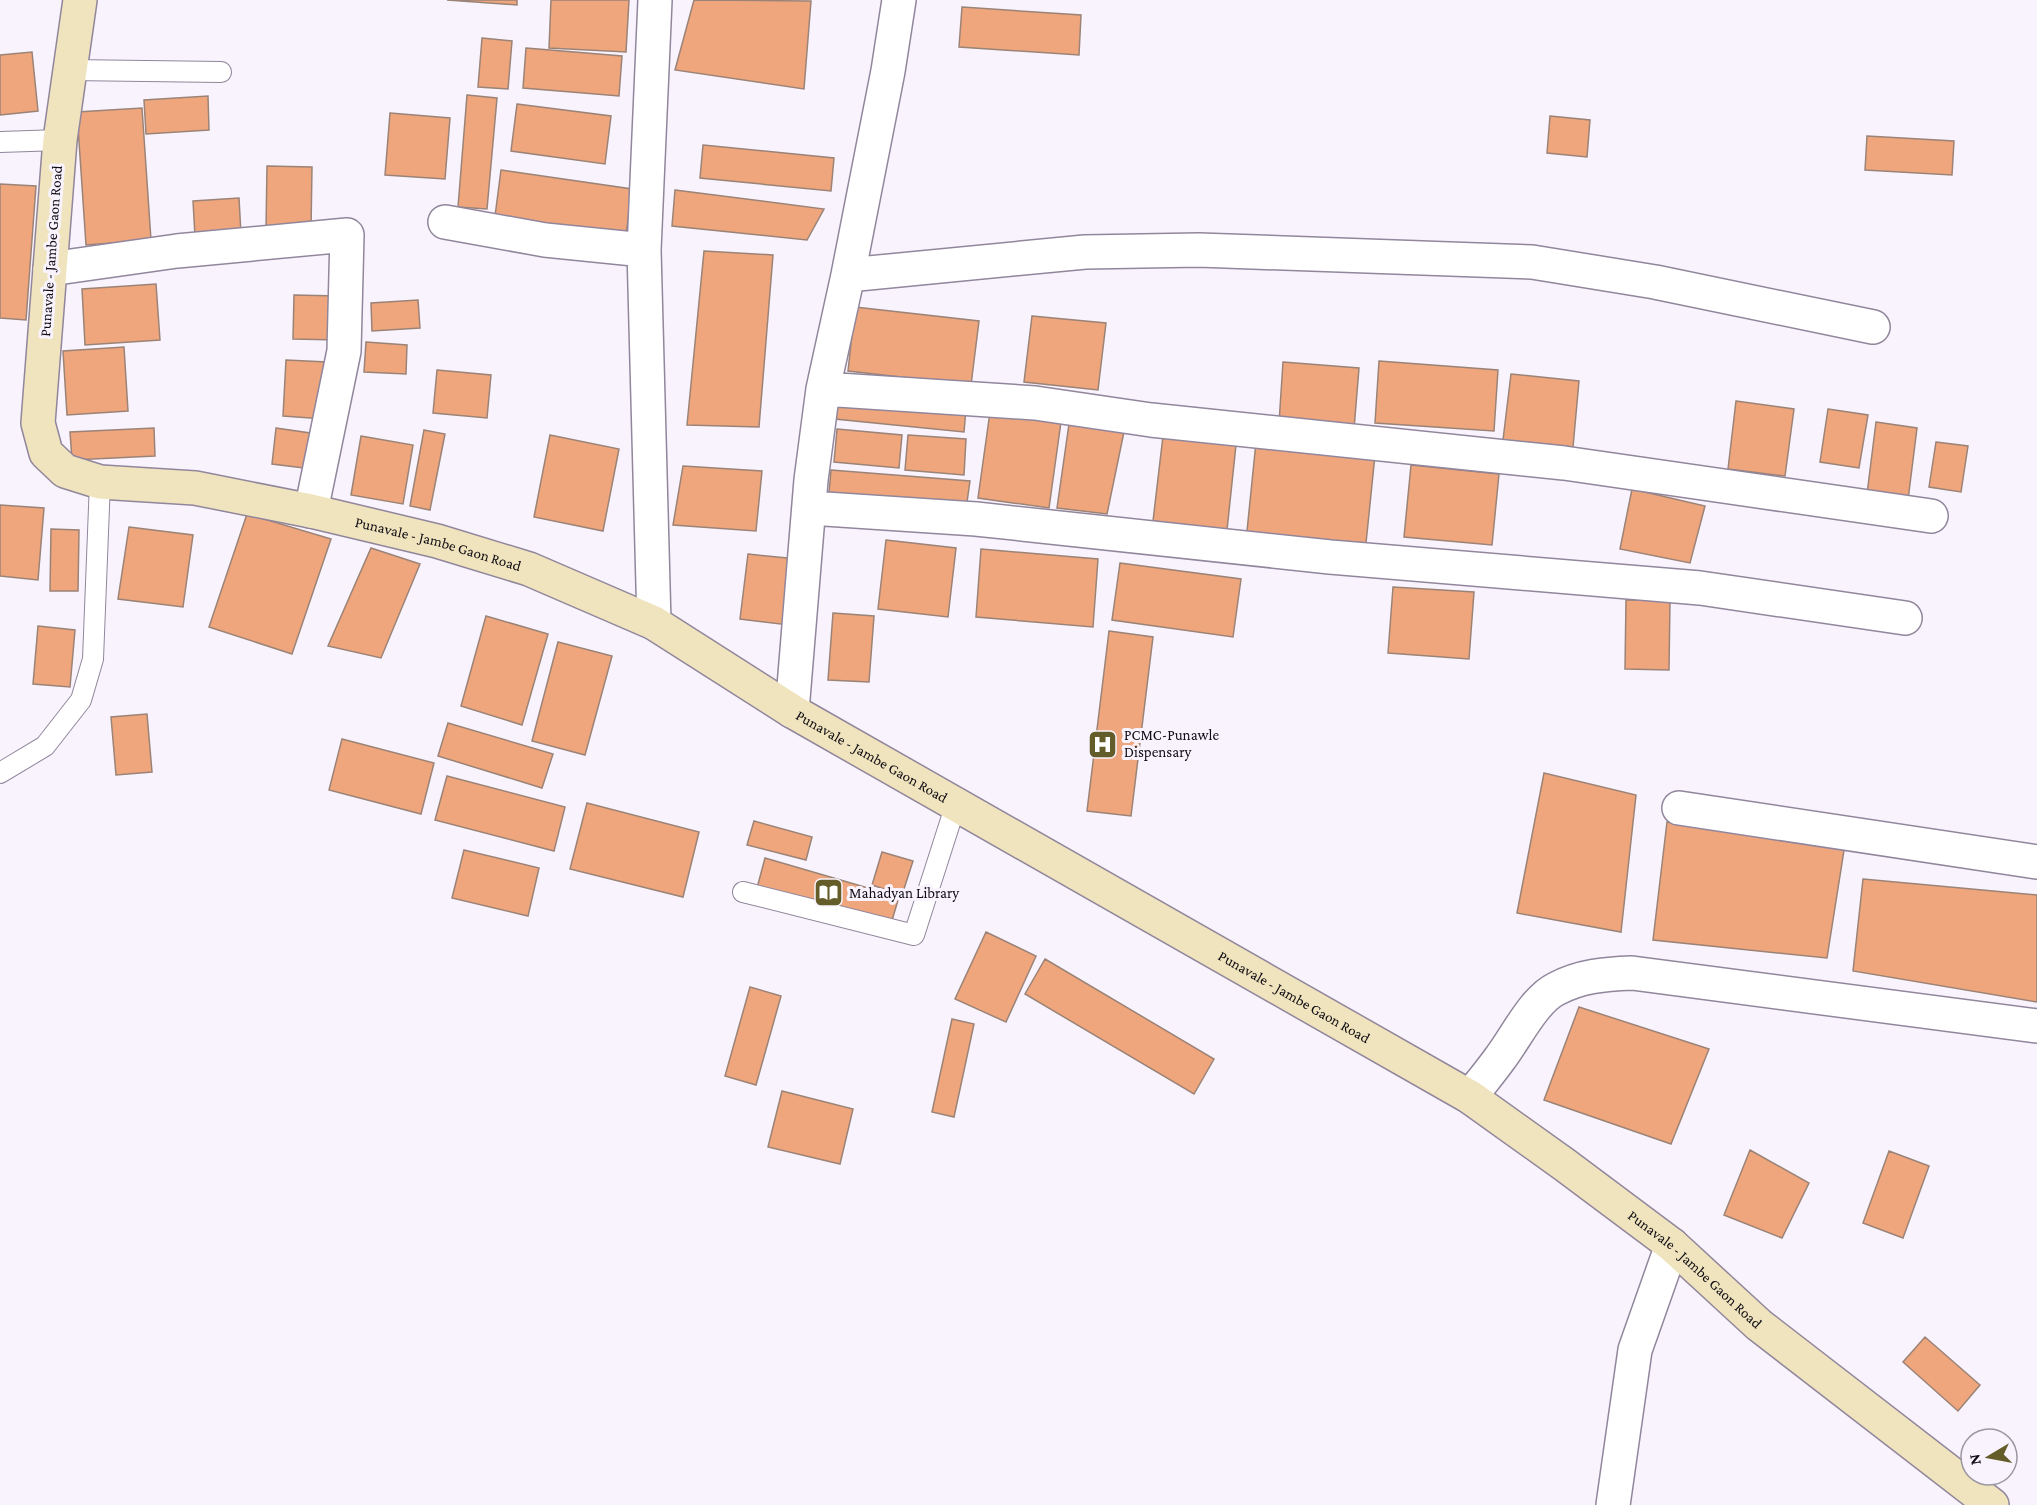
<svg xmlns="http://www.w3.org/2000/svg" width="2037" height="1505" font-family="'Crimson Pro',serif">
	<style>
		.building { fill: #f0a67c; stroke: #9b8377; stroke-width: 1.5 }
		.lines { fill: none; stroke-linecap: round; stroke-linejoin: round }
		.lane-casing { stroke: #91869c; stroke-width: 22 }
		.street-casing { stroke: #91869c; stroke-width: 36 }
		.secondary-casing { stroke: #91869c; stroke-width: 36 }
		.lane { stroke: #fff; stroke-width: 20 }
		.street { stroke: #fff; stroke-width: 33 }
		.secondary { stroke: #efe4bd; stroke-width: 33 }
		.labels { text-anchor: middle; stroke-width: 6; stroke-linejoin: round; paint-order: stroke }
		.street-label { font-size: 15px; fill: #100c14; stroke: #f8f3fd }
		.poi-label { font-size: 15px; fill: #100c14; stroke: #f8f3fd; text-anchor: start }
	</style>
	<rect width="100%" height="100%" fill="#f8f3fd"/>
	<path class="building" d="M447,0H517V5Z
		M551,0H629L626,52L549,48Z
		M694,0L811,1L804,89L675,70Z
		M962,7L1081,15L1079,55L959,47Z
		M482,38L512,41L508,89L478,87Z
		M526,48L622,56L619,96L523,88Z
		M32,52L38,111L0,115V55Z
		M467,95L497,98L487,209L458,207Z
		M208,96L209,130L146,134L144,100Z
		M517,104L611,116L605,164L511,151Z
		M142,108L151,240L86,245L77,112Z
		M390,113L450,118L445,179L385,175Z
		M1550,116L1590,120L1587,157L1547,153Z
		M1867,136L1954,141L1952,175L1865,170Z
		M703,145L834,158L831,191L700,178Z
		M267,166L312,167L311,230L266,229Z
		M501,170L632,189L626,235L495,216Z
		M0,184L36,186L26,320L0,318Z
		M675,190L824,209L807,240L672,226Z
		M239,198L241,234L195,236L193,201Z
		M704,251L773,255L759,427L687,425Z
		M156,284L160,340L85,345L82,289Z
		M294,295L338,296V340L293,339Z
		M418,300L420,328L372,331L371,303Z
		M855,307L979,321L971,385L848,371Z
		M1032,316L1106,323L1098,390L1024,382Z
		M366,342L407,345L406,374L364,372Z
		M124,347L128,411L67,415L63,351Z
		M286,360L327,362L324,419L283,416Z
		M1379,361L1498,370L1494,431L1375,423Z
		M1283,362L1359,368L1354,429L1279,423Z
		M437,370L491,375L487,418L433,413Z
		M1511,374L1579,381L1573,447L1503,440Z
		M837,397L966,409L964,432L835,419Z
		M1736,401L1794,409L1785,476L1728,469Z
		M1828,409L1868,415L1859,468L1820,462Z
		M990,412L1061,422L1049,508L978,498Z
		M1876,422L1917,428L1908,500L1867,494Z
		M1069,424L1124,432L1107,514L1057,508Z
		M154,428L155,456L72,460L70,432Z
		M276,428L317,434L312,469L272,464Z
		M837,429L902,435L899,468L834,462Z
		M424,430L445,434L430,510L410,506Z
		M550,435L619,449L603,531L534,517Z
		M908,435L966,439L964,475L905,470Z
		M361,436L413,445L403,504L351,495Z
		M1163,436L1236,445L1227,530L1153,521Z
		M1256,442L1375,455L1365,553L1246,541Z
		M1936,442L1968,446L1961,492L1929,487Z
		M1411,465L1499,474L1492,545L1404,537Z
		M683,466L762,471L756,531L673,525Z
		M831,470L970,481L967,502L829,493Z
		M1632,489L1705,506L1690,563L1620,549Z
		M0,505L44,508L38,580L0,576Z
		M247,514L331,539L292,654L209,627Z
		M129,527L193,535L183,607L118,599Z
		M51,529L79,530L78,591H50Z
		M886,540L956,548L948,617L878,609Z
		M371,548L420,564L381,658L328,646Z
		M981,549L1098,559L1093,627L976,617Z
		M748,554L797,559L789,625L740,619Z
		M1120,563L1241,579L1233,637L1112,620Z
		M1393,587L1474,592L1469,659L1388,653Z
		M1626,600H1670L1669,670L1625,669Z
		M833,613L874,616L869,682L828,680Z
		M486,616L548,634L522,725L461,706Z
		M38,626L75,630L70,687L33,684Z
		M1109,631L1153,637L1131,816L1087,811Z
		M558,642L612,656L585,755L532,741Z
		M147,714L152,772L116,775L111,717Z
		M448,723L553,754L542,788L438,756Z
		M342,739L434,763L421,814L329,790Z
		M1544,773L1636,795L1621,932L1517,913Z
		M447,776L565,807L554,851L435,820Z
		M587,803L699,832L683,897L570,869Z
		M754,821L812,837L806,860L747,845Z
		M1667,822L1845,844L1827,958L1653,940Z
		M464,850L539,868L528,916L452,898Z
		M882,852L913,861L902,895L872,885Z
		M765,858L899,897L890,927L757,888Z
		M1863,879L2037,895V1002L1853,971Z
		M986,932L1036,956L1006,1022L955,999Z
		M1045,959L1214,1059L1194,1094L1025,994Z
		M750,987L781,996L756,1085L725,1076Z
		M1579,1007L1709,1049L1671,1144L1544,1100Z
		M952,1019L974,1024L954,1117L932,1112Z
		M782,1091L853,1109L840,1164L768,1147Z
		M1750,1150L1809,1183L1782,1238L1724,1215Z
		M1889,1151L1929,1166L1903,1238L1863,1223Z
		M1925,1337L1980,1385L1958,1411L1903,1362Z"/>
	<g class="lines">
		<defs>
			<path id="lane" d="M70,70L221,72
				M0,142L60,140
				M0,773L45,746L81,700L93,659L100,482
				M743,892L914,935L956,804"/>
			<path id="street" d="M445,222L545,240L644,250
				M50,269L177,251L347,235L344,351L311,511
				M848,275L1085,252L1199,250L1532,262L1655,282L1873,327
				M823,389L1035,403L1151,420L1564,463L1931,516
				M810,508L976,519L1330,557L1700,588L1905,618
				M654,623L644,250L655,0
				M792,711L811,480L823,389L848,275L888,71L899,0
				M1679,808L2037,862
				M1470,1097C1480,1084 1491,1071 1501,1057C1516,1037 1534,1000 1556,989C1580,976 1605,974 1632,973L2037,1026
				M1613,1505L1635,1350L1672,1245"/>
			<g id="secondary">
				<path id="s1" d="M80,0L60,140L38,423L46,453L65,471L100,482L195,488L311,511L437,541L529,569L654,623L792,711L1470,1097L1565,1165L1672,1245L1759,1325L1992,1505"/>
			</g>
		</defs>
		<use href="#lane" class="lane-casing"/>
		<use href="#street" class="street-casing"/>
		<use href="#secondary" class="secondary-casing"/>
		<use href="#lane" class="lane"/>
		<use href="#street" class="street"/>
		<use href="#secondary" class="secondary"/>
	</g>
	<defs>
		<symbol id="hospital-square" viewBox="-11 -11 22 22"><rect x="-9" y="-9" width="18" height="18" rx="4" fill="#655d29" stroke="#f8f3fd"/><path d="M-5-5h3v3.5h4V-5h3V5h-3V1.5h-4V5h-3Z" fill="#fff"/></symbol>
		<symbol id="library-square" viewBox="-11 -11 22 22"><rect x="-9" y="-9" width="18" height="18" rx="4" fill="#655d29" stroke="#f8f3fd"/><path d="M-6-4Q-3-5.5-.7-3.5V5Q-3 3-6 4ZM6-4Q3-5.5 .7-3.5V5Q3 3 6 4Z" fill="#fff"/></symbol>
	</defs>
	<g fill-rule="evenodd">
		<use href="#hospital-square" x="1086" y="728" width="33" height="33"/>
		<use href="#library-square" x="812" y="876" width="33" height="33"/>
	</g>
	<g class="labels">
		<g class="street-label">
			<text transform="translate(51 251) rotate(-86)" y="5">Punavale - Jambe Gaon Road</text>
			<text dy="5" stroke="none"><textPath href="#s1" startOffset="864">Punavale - Jambe Gaon Road</textPath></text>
			<text dy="5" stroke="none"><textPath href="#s1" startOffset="1350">Punavale - Jambe Gaon Road</textPath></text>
			<text dy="5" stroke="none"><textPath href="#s1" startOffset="1836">Punavale - Jambe Gaon Road</textPath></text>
			<text dy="5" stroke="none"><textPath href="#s1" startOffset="2322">Punavale - Jambe Gaon Road</textPath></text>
		</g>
		<g class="poi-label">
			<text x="1124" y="740">PCMC-Punawle<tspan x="1124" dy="17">Dispensary</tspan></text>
			<text x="849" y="898">Mahadyan Library</text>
		</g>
	</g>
	<g transform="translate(1989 1457) rotate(260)"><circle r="28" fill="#f8f3fd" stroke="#9b97a0" stroke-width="1.5"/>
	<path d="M0-4.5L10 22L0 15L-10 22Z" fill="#655d29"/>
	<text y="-9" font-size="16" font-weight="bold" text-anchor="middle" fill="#100c14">N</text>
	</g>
</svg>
